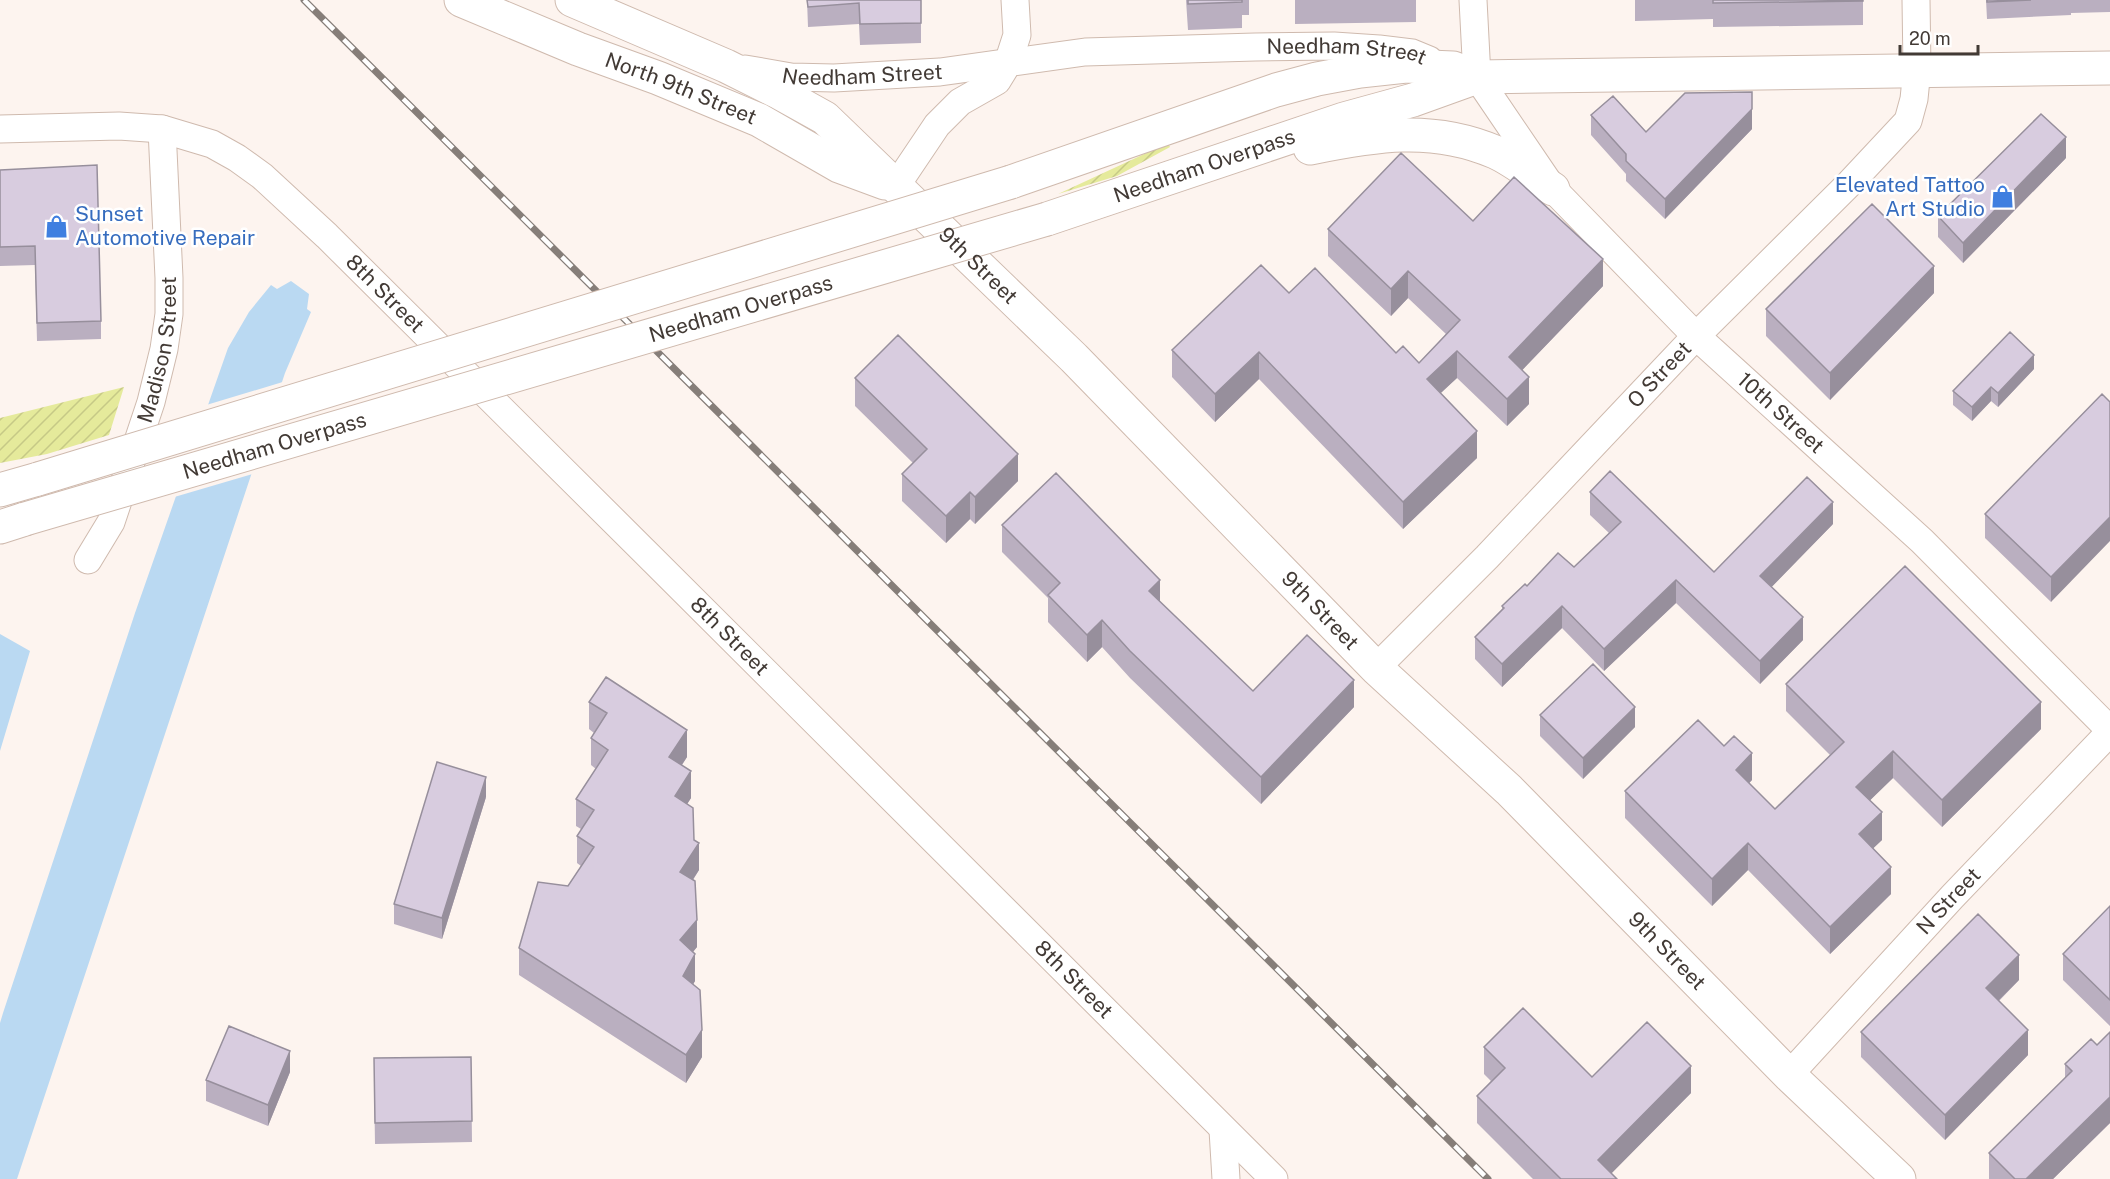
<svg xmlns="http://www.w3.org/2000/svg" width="2110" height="1179" font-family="'Public Sans',sans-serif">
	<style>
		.garden { fill: url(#garden-furrows) }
		.water { fill: #bad9f2 }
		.pier { fill: #fdf4ef }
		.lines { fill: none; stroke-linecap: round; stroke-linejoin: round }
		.minor-casing { stroke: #cfbaae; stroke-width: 29 }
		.major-casing { stroke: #cfbaae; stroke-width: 35 }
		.minor { stroke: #fff; stroke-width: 27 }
		.major { stroke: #fff; stroke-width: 33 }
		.rail-casing { stroke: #867e79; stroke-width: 7 }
		.rail { stroke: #fff; stroke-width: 4.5; stroke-dasharray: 14; stroke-linecap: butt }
		.major-bridge-casing { stroke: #cfbaae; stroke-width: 35; stroke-linecap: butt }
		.major-bridge { stroke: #fff; stroke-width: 33 }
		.wall { fill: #baafc0 }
		.shaded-wall { fill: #978f9c }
		.building { fill: #d8ccdf; stroke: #978f9c; stroke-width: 1.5 }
		.labels { text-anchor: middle; stroke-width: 5; stroke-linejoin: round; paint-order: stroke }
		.street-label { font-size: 21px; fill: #423a35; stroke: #fff }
		.shop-label { font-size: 21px; fill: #366cbe; stroke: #fff; text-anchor: end }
	</style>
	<defs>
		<pattern id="garden-furrows" width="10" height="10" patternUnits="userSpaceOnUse" patternTransform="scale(1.5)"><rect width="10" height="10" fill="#e5ea9b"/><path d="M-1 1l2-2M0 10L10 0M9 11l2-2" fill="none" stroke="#c6c986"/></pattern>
	</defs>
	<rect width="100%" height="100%" fill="#fdf4ef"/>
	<path class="garden" d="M1168,143L1170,147L1117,176L1058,194Z
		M124,387L109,435L47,454L0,463V418Z"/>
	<path class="water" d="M291,281L309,294L307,309L311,312L285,373L17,1179H0V1023L3,1013L135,613L228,348L249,312L271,285L277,289Z
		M0,634L30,651L0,751Z"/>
	<path class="pier" d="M286,381L256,473L171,498L203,406Z"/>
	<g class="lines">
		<defs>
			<g id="minor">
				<path id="s1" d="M1473,0L1477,77L1553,189L1696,336L1922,541L2110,730"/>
				<path id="s2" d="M745,69L791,77L834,78L940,72L1085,52L1255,47L1334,46L1379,49L1412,53L1429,60"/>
				<path id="s3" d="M0,129L119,126L162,129L212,144L237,158L262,176L327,236L644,551L1274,1179"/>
				<path d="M896,186L937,125L960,102L997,81L1008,63L1017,35L1015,0"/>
				<path id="s4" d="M88,560L111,522L151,402L164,349L169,314V278L162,129"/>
				<path id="s5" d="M1376,668L1487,557L1696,336L1850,183L1908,121L1914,99L1917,69L1916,0"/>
				<path id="s6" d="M1789,1075L1952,897L2110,732"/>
				<path d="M1223,1130L1226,1179"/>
			</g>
			<g id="major">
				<path id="s7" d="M461,0L578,49L658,78L759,120L839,166L885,183"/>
				<path id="s8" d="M572,0L726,66L780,93L825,118L1074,358L1376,668L1509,790L1789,1075L1899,1179"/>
				<path d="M1310,148C1374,135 1432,125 1495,152C1515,161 1534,177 1553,189"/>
				<path d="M1011,182L1276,90L1317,79L1360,71L1406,66L1453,68L1477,77L2110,68"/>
				<path id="s9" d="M1047,219L1344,119L1413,100L1477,77"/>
				<path d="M0,490L38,479"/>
				<path d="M0,527L25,519"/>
			</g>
		</defs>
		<use href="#minor" class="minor-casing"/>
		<use href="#major" class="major-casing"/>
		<use href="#minor" class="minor"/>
		<use href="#major" class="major"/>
		<defs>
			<path id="rail" d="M304,0L1488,1179"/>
		</defs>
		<use href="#rail" class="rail-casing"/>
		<use href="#rail" class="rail"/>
		<defs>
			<g id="major-bridge">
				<path d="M38,479L1011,182"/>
				<path id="s10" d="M25,519L1047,219"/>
			</g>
		</defs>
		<use href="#major-bridge" class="major-bridge-casing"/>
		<use href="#major-bridge" class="major-bridge"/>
	</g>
	<path class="wall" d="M807,0H921V43L860,45L859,24L808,27Z
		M1186,0H1249V15H1242V28L1188,30Z
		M1295,0H1416V22L1295,24Z
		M1635,0H1863V25L1713,27V19L1635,21Z
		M1986,0H2110V12L2071,13V15L1987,19Z
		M1591,115L1646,132L1752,129L1665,219L1626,181V174L1591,135Z
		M2066,158L1963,263L1938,237V216Z
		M0,170L101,321V339L37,341L35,265L0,266Z
		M1473,221L1603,286L1522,370L1529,404L1507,426L1457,378L1440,393L1477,458L1403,529L1259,379L1215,422L1172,377V350L1289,293L1396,353L1419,363L1446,334L1408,298L1391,316L1328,256V229Z
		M1934,293L1830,400L1766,336V309Z
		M2034,369L1998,407L1991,401L1972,421L1953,405V391Z
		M855,378L1018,481L975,524L970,519L946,543L902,501V474L913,463L855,406Z
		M2102,394L2051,602L1985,538V514Z
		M1590,492L1714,572L1833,524L1771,587L1803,640L1760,684L1676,603L1604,671L1562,628L1502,687L1475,659V637L1502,609V606L1527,586L1574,567L1609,533L1590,515Z
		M1002,525L1160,603L1253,691L1354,707L1261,804L1130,678L1102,647L1087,662L1048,622V598L1002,552Z
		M1786,684L2041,729L1942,827L1893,778L1870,800L1882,840L1873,848L1891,894L1830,954L1748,870L1712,906L1625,818V791L1752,780L1749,783L1775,809L1830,755L1786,711Z
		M589,702L687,757L682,765L691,798L687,804L699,870L693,880L697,947L693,952L695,981L693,984L702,1057L686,1083L519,975V948L568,886L581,866L577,863V836L581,829L576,826V799L596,769L591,765V738L594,733L589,729Z
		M1540,715L1635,727L1583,779L1540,736Z
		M486,797L442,939L394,924V904Z
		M2110,906V1026L2063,980V954Z
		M2019,980L1999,1001L2028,1055L1945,1140L1861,1057V1032Z
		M2110,1032V1123L2053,1179H1989V1153L2065,1078V1064L2097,1045Z
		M1484,1047L1592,1077L1691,1093L1611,1173L1617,1179H1533L1477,1123V1096L1491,1081L1484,1074Z
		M471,1057L472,1142L375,1144L374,1079Z
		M290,1072L268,1126L206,1101V1080Z"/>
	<path class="shaded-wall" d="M1752,109V129L1665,219V199Z
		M2066,137V158L1963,263V243Z
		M1603,259V286L1509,384V357Z
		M1934,266V293L1830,400V373Z
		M1408,271V298L1391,316V289Z
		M1457,351V378L1427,406V379Z
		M1259,352V379L1215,422V394Z
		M2034,355V369L1998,407V393Z
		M1529,377V404L1507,426V399Z
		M1991,387V401L1972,421V407Z
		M1477,431V458L1403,529V502Z
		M1018,454V481L975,524V497Z
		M970,492V519L946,543V516Z
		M1833,502V524L1760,599V576Z
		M2110,517V541L2051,602V577Z
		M1160,580V607L1149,591Z
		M1676,580V603L1604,671V649Z
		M1562,606V628L1502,687V664Z
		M1803,617V640L1760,684V661Z
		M1102,620V647L1087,662V635Z
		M1354,680V707L1261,804V777Z
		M2041,702V729L1942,827V800Z
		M1635,707V727L1583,779V758Z
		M687,730V757L669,784V757Z
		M1893,751V778L1856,814V787Z
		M1752,753V780L1736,797V770Z
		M691,771V798L675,823V796Z
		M486,777V797L442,939V918Z
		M1882,812V840L1859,862V834Z
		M699,843V870L680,899V872Z
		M1748,843V870L1712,906V879Z
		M1891,867V894L1830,954V927Z
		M697,920V947L680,967V940Z
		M695,954V981L683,1003V976Z
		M2019,955V980L1986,1013V988Z
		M702,1030V1057L686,1083V1055Z
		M2028,1030V1055L1945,1140V1115Z
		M290,1051V1072L268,1126V1105Z
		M1691,1066V1093L1606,1179L1598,1160Z
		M2110,1097V1123L2053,1179H2026Z"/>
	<path class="building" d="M807,0H921V23L860,24L859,3L808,7Z
		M1188,0H1242V2L1188,4Z
		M1713,0H1863V1L1713,3Z
		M1987,0H2031L1987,2Z
		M1752,92V109L1665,199L1626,161V154L1591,115L1613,96L1646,132L1685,93Z
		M2041,114L2066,137L1963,243L1938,216Z
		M1401,153L1473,221L1514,177L1603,259L1509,357L1529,377L1507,399L1457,351L1427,379L1477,431L1403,502L1259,352L1215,394L1172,350L1261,265L1289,293L1315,268L1396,353L1403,346L1419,363L1460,320L1408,271L1391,289L1328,229Z
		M97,165L101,321L37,323L35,246L0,247V170Z
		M1872,204L1934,266L1830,373L1766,309Z
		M2010,332L2034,355L1998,393L1991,387L1972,407L1953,391Z
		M898,335L1018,454L975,497L970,492L946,516L902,474L927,449L855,378Z
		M2102,394L2110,402V517L2051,577L1985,514Z
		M1610,471L1714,572L1807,477L1833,502L1760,576L1803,617L1760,661L1676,580L1604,649L1562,606L1502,664L1475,637L1504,608L1502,606L1525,584L1527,586L1558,553L1574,567L1621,522L1590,492Z
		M1056,473L1160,580L1149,591L1253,691L1307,635L1354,680L1261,777L1130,651L1102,620L1087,635L1048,595L1060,583L1002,525Z
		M1905,566L2041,702L1942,800L1893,751L1856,787L1882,812L1859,834L1891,867L1830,927L1748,843L1712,879L1625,791L1698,720L1724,746L1734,736L1752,753L1736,770L1775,809L1844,742L1786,684Z
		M1593,664L1635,707L1583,758L1540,715Z
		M606,677L687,730L669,757L691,771L675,796L693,808L694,840L699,843L680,872L695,881L697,920L680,940L695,954L683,976L700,990L702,1030L686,1055L519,948L538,882L568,886L594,847L577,836L594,810L576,799L608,750L591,738L607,713L589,702Z
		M437,762L486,777L442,918L394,904Z
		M2110,906V1000L2063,954Z
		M1978,914L2019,955L1986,988L2028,1030L1945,1115L1861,1032Z
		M1523,1008L1592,1077L1647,1022L1691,1066L1598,1160L1617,1179H1561L1477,1096L1505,1068L1484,1047Z
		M229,1026L290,1051L268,1105L206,1080Z
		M2110,1032V1097L2026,1179H2015L1989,1153L2072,1071L2065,1064L2091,1039L2097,1045Z
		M471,1057L472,1121L375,1123L374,1058Z"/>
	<defs>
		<symbol id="shop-bare" viewBox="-9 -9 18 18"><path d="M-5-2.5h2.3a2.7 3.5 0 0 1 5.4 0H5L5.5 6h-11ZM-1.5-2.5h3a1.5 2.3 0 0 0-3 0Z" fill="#3f7fe0" stroke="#fff" stroke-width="2.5" paint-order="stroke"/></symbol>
	</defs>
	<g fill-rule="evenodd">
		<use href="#shop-bare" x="1986" y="180" width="33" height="33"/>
		<use href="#shop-bare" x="40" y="210" width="33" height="33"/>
	</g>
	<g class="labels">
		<g class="street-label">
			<text dy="7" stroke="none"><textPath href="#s2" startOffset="604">Needham Street</textPath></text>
			<text dy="7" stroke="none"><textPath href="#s2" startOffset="118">Needham Street</textPath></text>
			<text dy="7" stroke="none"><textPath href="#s7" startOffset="237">North 9th Street</textPath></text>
			<text dy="7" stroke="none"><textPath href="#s9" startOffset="166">Needham Overpass</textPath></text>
			<text dy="7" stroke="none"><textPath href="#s8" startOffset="492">9th Street</textPath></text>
			<text dy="7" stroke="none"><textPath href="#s3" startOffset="444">8th Street</textPath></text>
			<text dy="7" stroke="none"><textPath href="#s10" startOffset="746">Needham Overpass</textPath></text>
			<text dy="7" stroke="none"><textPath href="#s4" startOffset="224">Madison Street</textPath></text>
			<text dy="7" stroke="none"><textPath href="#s5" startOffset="408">O Street</textPath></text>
			<text dy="7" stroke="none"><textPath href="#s1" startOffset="532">10th Street</textPath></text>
			<text dy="7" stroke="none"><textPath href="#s10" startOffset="260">Needham Overpass</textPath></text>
			<text dy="7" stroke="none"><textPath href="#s8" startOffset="978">9th Street</textPath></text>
			<text dy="7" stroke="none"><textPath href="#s3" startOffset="930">8th Street</textPath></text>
			<text dy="7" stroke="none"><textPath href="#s6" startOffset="236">N Street</textPath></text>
			<text dy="7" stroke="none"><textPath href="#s8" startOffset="1464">9th Street</textPath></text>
			<text dy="7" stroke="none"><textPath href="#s3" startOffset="1416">8th Street</textPath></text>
		</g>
		<g class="shop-label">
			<text x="1985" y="192">Elevated Tattoo<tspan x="1985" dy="24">Art Studio</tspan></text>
			<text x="75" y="221" text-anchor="start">Sunset<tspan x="75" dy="24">Automotive Repair</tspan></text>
		</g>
	</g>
	<path d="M1900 45v9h78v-9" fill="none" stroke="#423a35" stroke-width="3"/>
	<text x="1909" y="45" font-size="18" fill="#423a35" stroke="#ffffff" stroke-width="4.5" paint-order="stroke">20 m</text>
</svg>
